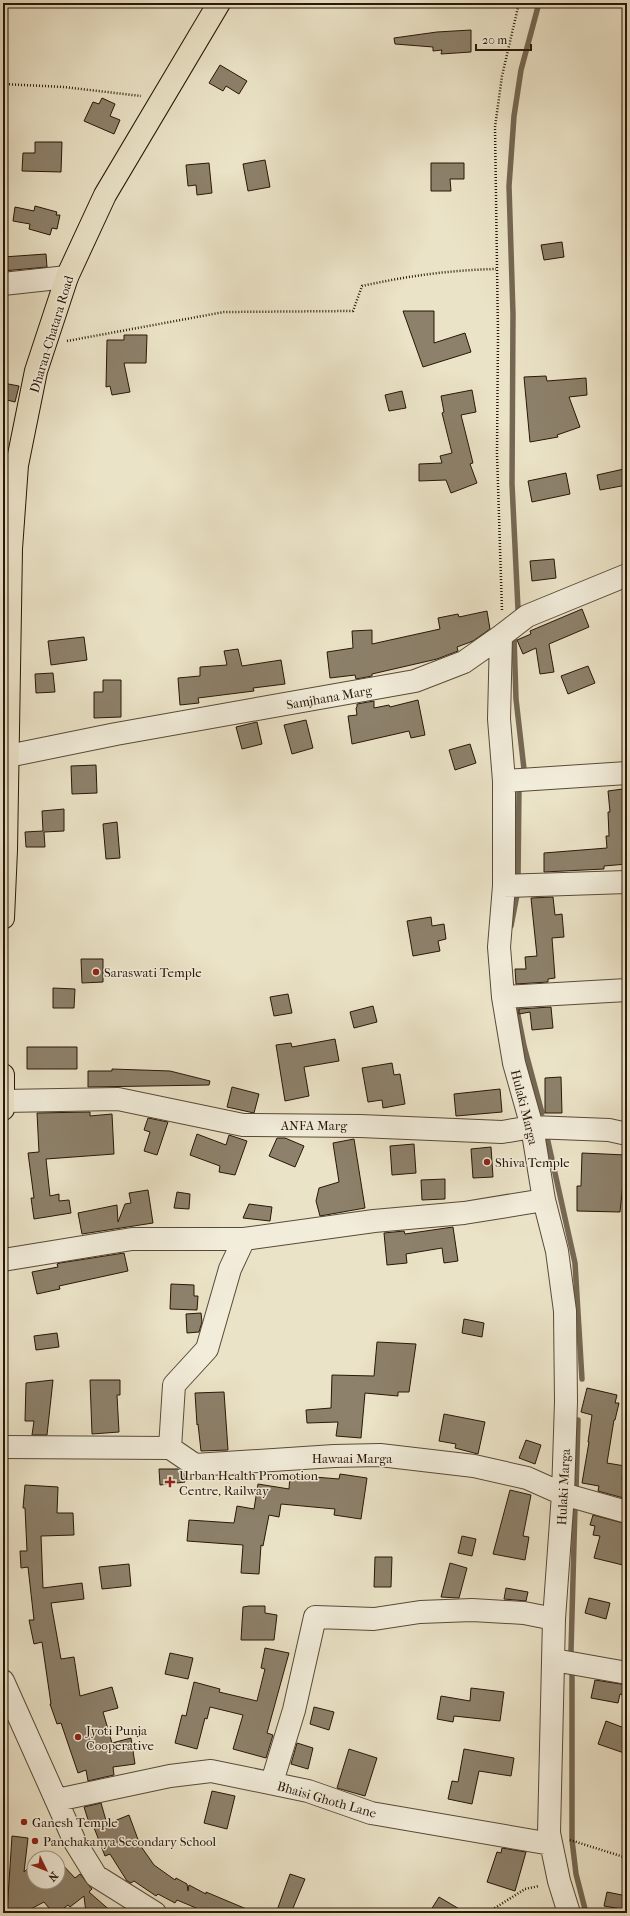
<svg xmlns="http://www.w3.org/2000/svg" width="630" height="1916" font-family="'IM FELL French Canon',serif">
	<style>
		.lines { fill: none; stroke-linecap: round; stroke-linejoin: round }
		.stream { stroke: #756853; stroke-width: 5.5 }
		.building { fill: #8d816b; stroke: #281707 }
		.minor-casing { stroke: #594a37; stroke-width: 24 }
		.primary-casing { stroke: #281707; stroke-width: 24 }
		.path { stroke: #281707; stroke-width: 2.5; stroke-dasharray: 1 2; stroke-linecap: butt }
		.minor { stroke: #f2eddb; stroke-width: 22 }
		.primary { stroke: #ebe3c7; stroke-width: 22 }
		.poi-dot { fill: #8f2418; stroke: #f2eddb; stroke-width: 1.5 }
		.labels { text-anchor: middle; stroke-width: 3; stroke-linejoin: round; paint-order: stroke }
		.street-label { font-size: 13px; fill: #281707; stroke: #f2eddb }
		.poi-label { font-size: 13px; fill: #281707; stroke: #f2eddb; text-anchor: start }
	</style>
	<rect width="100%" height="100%" fill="#ebe3c7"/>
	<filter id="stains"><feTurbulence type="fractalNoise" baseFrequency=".005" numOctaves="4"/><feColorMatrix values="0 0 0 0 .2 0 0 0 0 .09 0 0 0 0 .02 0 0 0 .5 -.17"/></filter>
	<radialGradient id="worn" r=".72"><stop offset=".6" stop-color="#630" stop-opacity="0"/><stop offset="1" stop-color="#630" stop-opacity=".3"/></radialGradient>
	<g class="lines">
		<path class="stream" d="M518,609L512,484L513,314L509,186L514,116L521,70L539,3
			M514,636L516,699L524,769
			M518,880L519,788
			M511,926L517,895
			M515,1000L524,1046L542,1113
			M547,1137L575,1263L582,1379
			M576,1490L578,1420
			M571,1651L575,1507
			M572,1667V1840L576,1874L586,1913"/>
	</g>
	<path class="building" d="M471,30V52L441,54L442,50L433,51V47L395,44L394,38L437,32Z
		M220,65L247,81L239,94L226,86L223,91L209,83Z
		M102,98L115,104L110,116L120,120L114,134L84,121L93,102L99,104Z
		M35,142H62L61,172L22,171L23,153H35Z
		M265,160L270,187L248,191L243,164Z
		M209,163L212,193L197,195L196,185L188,186L186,165Z
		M431,163H464V179H450L451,191H431Z
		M35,206L57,212L56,215H60L57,229L52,228L50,235L29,229L30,224L13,221L15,207L34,211Z
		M562,242L564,257L544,260L541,245Z
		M46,254L47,267L3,271V257Z
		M403,311H434V343L465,333L471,352L423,367Z
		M124,335H147L146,363H124L130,392L112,395L110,386L106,387L107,340H124Z
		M546,376L547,381L586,378L587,395L569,397L580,427L557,435L558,437L530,442L524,377Z
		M3,383L19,386L15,402L3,399Z
		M472,390L476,412L461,415L473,463L470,464L477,483L451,493L446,480L419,481V464L442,463L440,456L452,453L442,413L444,412L441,396Z
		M402,391L406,408L389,411L385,395Z
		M624,469L627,485L600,490L597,475Z
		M566,473L570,494L532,502L528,481Z
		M554,559L556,578L532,581L530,561Z
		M582,609L589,627L549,644L554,672L540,674L536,648L523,654L517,640L531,634L530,631Z
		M487,611L490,629L473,641L457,647L458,651L437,659L372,674V676L356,679L355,675L330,678L327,652L353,648L352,631L372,630V644L440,629L438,618L458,614L459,617Z
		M84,637L87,660L51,665L48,641Z
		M238,649L242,666L281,660L285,684L253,688L254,691L198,698L199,703L180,705L178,678L200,676V667L227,665L224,651Z
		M588,666L595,683L568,694L561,676Z
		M53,673L55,692L36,693L35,674Z
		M103,680H121V717L94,718V692H103Z
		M418,700L425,735L411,738L409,731L352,744L348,716L357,715L356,708L357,707V704L374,701V708L389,705L390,707Z
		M306,720L313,748L292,754L284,725Z
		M257,722L262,744L242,749L236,727Z
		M470,744L476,763L455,770L449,750Z
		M96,765L97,793L72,794L71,766Z
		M623,789L627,834V864L604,866V869L544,872V853L607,848L606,836H609L608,812H610L608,791Z
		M64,809V831L44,832L45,847H26L25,832L43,831L42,811Z
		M117,822L120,858L106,859L103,824Z
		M553,897L555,915L562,914L564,937L552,938L555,978L548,979V982L516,984L515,969H526L525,957L537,956L531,898Z
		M431,917L432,926L444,924L446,939L438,941L440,951L413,956L407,921Z
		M81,959H103V982L82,983Z
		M53,988L75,989L74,1008H53Z
		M288,994L292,1013L274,1016L270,997Z
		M373,1006L377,1022L354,1028L350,1012Z
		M551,1007L553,1028L532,1030L530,1012L519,1014V1009Z
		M335,1039L339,1061L304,1067L309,1096L285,1101L276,1045L291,1043L292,1047Z
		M27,1047H77V1069H27Z
		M392,1063L394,1075L400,1074L405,1104L383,1108L382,1100L368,1102L362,1068Z
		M112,1069L170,1071L210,1081L209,1085L88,1087V1071H112Z
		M561,1077L562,1113H545V1078Z
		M232,1087L259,1094L254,1113L227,1107Z
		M500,1089L502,1112L456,1116L454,1094Z
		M90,1112V1116L112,1114L114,1154L46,1159L50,1196L59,1194V1201L69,1200L71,1213L34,1219L31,1198H34L28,1153L39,1152L37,1113Z
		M148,1118L168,1122L157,1155L144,1151L150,1132L144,1130Z
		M197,1134L226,1145L229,1135L247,1141L235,1175L219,1172L220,1166L190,1155Z
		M277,1138H285L304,1146L295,1167L269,1156Z
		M354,1139L365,1208L320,1216L316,1201L319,1188L339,1182L333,1143Z
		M414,1144L416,1173L392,1175L390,1146Z
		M491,1147L493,1177L473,1178L471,1149Z
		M582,1153L626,1155L620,1212L577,1211V1186H581Z
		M445,1179V1199L422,1200L421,1180Z
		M148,1190L153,1223L82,1234L78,1213L117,1205L118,1222L125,1204L131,1203L129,1193Z
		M177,1192L190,1194L189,1209L174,1208Z
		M249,1204L272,1207L270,1221L243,1218Z
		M453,1227L458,1261L444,1263L442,1248L406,1254L407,1263L387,1265L384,1233L404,1231L405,1234Z
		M124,1253L128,1271L59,1286L60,1289L37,1294L32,1272L58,1267L57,1264L60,1263Z
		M171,1284L194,1285V1296H198L197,1310L170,1309Z
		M201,1313L202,1322L199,1332L187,1333L186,1314Z
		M464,1319L484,1323L482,1337L462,1333Z
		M57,1333L59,1347L36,1350L34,1336Z
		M377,1342L416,1344L409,1392H398V1396L365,1393L361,1438L336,1436L338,1422L307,1423L306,1410L331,1408L332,1375L374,1376Z
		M53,1380L47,1435H32L34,1421H25L26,1383Z
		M90,1380H120V1395H117L119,1432L92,1434Z
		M587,1388L617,1395L615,1403H619L615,1420H614L607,1463L625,1466L622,1479L627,1480V1499L598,1491L599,1486L582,1483L589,1442H588L592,1415L581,1412Z
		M224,1392L228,1450L201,1451L198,1424L197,1425L195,1393Z
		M444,1414L485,1422L478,1454L455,1448L456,1444L439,1441Z
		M526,1440L541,1445L535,1464L519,1458Z
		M159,1469H178L184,1473L185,1482L160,1485Z
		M340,1474L367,1478L361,1519L334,1515L335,1509L281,1504L279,1517L269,1515L263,1546L261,1545L259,1574L241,1573L243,1545L187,1541L189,1520L234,1523L237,1506L254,1509L258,1484L289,1489L290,1475L339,1479Z
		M25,1485L58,1487L57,1513H73L74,1535L41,1536L43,1588L82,1583L84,1599L51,1603L61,1659L74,1657L80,1696L112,1687L118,1708L103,1712L112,1743L131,1738L135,1764L113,1767L114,1775L88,1781L86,1770L78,1773L61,1723L57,1724L50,1704H51L42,1642L34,1644L29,1620H34L28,1567L21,1568L20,1551H27L25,1508H23Z
		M510,1490L531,1495L523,1536L529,1537L525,1560L493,1554Z
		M593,1515L627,1524V1566L594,1558L600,1536L593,1535L595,1526L590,1525Z
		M462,1536L476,1539L472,1556L458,1553Z
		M375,1557H392L391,1587H374Z
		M450,1563L467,1568L459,1598L441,1597Z
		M129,1564L131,1586L102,1589L99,1567Z
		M506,1588L528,1592L526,1601L504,1599Z
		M589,1598L610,1603L606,1619L585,1613Z
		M249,1606H265V1613L277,1615L274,1640H241L243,1607Z
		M265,1648L289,1653L267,1733L273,1735L266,1758L233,1749L243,1715L210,1707L207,1719L205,1718L197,1749L175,1743L182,1715L186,1716L194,1682L220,1689L219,1692L257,1701L265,1669L261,1668Z
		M170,1653L193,1658L188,1679L165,1674Z
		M595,1680L627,1685V1696L620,1694L618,1703L591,1698Z
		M471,1688L504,1692L500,1721L454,1716L453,1722L437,1719L441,1696L470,1701Z
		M314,1707L334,1712L329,1730L310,1724Z
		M606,1721L627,1729V1754L598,1744Z
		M297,1743L313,1748L308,1769L291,1764Z
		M349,1749L377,1758L365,1796L337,1788Z
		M464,1749L514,1758L511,1776L479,1771L472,1804L448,1799L452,1781L458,1782Z
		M212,1791L235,1796L227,1829L204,1823Z
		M101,1803L107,1824L129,1815L140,1845L154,1865L175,1880L176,1878L187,1884L188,1891L189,1885L206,1894V1892L256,1913H208L177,1900L175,1903L158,1894L156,1896L134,1881L131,1883L127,1881L110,1854L105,1856L93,1825L90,1826L84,1807Z
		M12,1836L28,1838L24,1872L34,1863V1882H58V1860L75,1878L80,1874L92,1889L89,1892L113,1913H86L84,1896L70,1907L68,1905L57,1913H53L44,1902L23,1913H7Z
		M502,1848L526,1852L515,1891L487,1882L497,1852L501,1853Z
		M290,1874L305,1879L291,1913H276Z
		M607,1892L627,1896V1910L604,1906Z
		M439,1897L466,1913H429Z"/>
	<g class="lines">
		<defs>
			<path id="minor" d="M3,284L67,277
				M501,636L499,719L504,781
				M8,756L116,734L415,681L464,662L501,636L527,616L627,575
				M504,886L627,882
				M503,997L627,990
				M3,1101L118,1099L243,1125L360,1126L502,1132L532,1127L609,1130L627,1134
				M3,1260L132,1239H244L374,1221L464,1213L544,1200
				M3,1447L170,1448L195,1465L334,1456L380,1455L474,1466L527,1478L563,1494L627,1512
				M170,1448L174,1385L207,1349L230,1269L244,1239
				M554,1660L627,1673
				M3,1681L75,1842L96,1876L155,1913
				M272,1782L294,1710L315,1617L374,1619L420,1612L472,1610L524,1613L554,1619
				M57,1800L170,1776L211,1771L308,1791L371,1813L551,1844
				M569,1913L559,1881L549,1833L554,1619L563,1494L566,1402L565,1311L557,1251L544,1200L532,1127L514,1063L503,997L499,947L504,886V781L627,773"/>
			<path id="primary" d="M3,918L6,850L11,549L17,465L36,371L67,277L105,195L219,3
				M3,1075V1109"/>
		</defs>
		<use href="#minor" class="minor-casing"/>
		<use href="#primary" class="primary-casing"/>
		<path class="path" d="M3,84L64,87L141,96
			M67,341L224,312L353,311L362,286C407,276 451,270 496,269
			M502,610L497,454L498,335L495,127L502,76L519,3
			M570,1840L627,1858
			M487,1913L525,1889L539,1886"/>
		<use href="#minor" class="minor"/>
		<use href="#primary" class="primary"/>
	</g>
	<g class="poi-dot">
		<circle cx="96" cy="972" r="4"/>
		<circle cx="487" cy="1162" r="4"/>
		<path d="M168 1476h4v4h4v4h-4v4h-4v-4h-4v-4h4z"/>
		<circle cx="78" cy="1737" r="4"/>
		<circle cx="24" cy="1822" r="4"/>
		<circle cx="35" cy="1841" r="4"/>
	</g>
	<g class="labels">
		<g class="street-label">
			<text transform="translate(51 334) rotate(-73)" y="5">Dharan-Chatara Road</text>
			<text transform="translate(329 697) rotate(-10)" y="5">Samjhana Marg</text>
			<text transform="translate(525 1107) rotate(76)" y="5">Hulaki Marga</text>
			<text x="314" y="1130">ANFA Marg</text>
			<text x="352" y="1463">Hawaai Marga</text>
			<text transform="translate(563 1487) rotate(-87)" y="5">Hulaki Marga</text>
			<text transform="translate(327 1799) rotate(16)" y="5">Bhaisi Ghoth Lane</text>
		</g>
		<g class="poi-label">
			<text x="104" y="977">Saraswati Temple</text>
			<text x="495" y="1167">Shiva Temple</text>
			<text x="179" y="1480">Urban Health Promotion<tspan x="179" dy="15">Centre, Railway</tspan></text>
			<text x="86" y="1735">Jyoti Punja<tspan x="86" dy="15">Cooperative</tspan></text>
			<text x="32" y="1827">Ganesh Temple</text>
			<text x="43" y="1846">Panchakanya Secondary School</text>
		</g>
	</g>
	<rect width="630" height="1916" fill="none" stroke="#ebe3c7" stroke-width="16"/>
	<rect x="4" y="4" width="622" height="1908" fill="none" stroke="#281707" stroke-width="2"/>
	<rect x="8" y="8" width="614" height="1900" fill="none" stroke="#281707"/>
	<g transform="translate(46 1870) rotate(133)"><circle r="19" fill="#f2eddb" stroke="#a19786"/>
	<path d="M0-3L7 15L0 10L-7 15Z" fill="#8f2418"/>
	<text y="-6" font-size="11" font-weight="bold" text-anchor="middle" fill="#281707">N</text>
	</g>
	<path d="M476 44v6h55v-6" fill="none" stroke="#281707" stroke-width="2"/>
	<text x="482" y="44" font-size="12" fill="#281707" stroke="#f2eddb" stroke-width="3" paint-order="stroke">20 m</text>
	<rect width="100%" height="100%" filter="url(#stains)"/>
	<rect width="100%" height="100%" fill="url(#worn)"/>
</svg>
